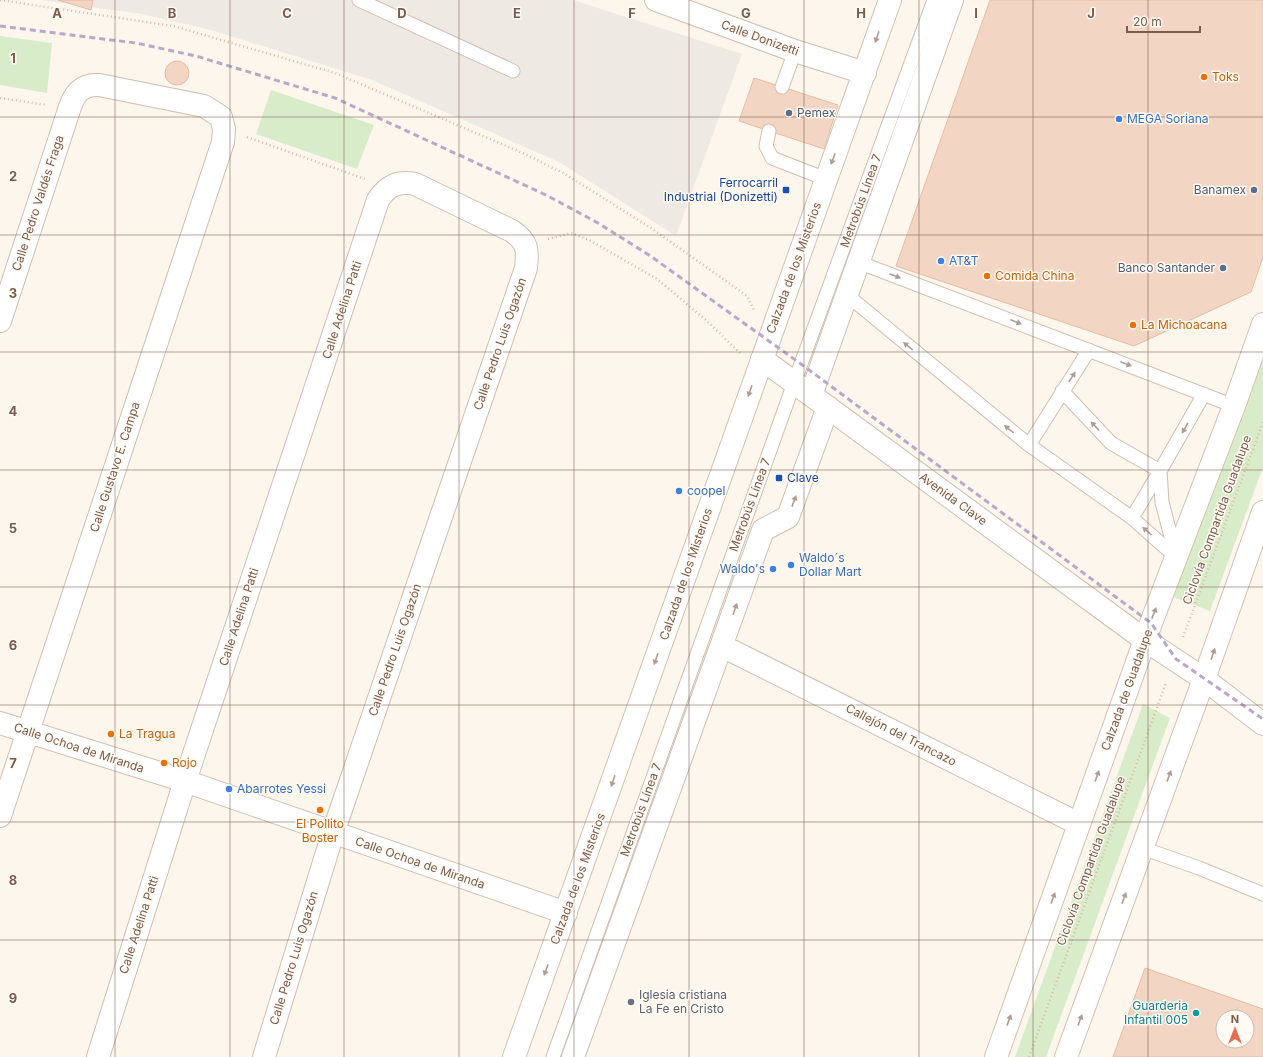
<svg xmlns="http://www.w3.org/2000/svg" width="1263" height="1057" font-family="Inter,sans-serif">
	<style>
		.industrial { fill: #efe9e4 }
		.green { fill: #d8ecc9 }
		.building { fill: #f3d5c3; stroke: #e6bba3; fill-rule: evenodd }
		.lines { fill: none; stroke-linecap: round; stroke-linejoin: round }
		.service-casing { stroke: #d1beb0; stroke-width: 15 }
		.minor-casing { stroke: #d1beb0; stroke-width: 24 }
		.secondary-casing { stroke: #d6c0b0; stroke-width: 24 }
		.path { stroke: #d9b8a5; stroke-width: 2.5; stroke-dasharray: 1 3; stroke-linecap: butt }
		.service { stroke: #fff; stroke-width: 13 }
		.minor { stroke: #fff; stroke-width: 22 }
		.secondary { stroke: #fff; stroke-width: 22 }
		.rail { stroke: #b9a8c9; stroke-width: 3; stroke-dasharray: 6 4; stroke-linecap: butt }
		.oneway { fill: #af9d94 }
		.grid { fill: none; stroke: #7a5c4d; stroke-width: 1; stroke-opacity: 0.55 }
		.food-dot { fill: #e8710a; stroke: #fffaf3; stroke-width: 1.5 }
		.service-dot { fill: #5c6f8a; stroke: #fffaf3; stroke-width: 1.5 }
		.shop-dot { fill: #3f7fe0; stroke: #fffaf3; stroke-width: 1.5 }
		.transit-dot { fill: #1a4fb4; stroke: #fffaf3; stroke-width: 1.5 }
		.worship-dot { fill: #6b7280; stroke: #fffaf3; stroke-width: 1.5 }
		.culture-dot { fill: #0f9aa8; stroke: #fffaf3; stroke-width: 1.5 }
		.labels { text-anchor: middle; stroke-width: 3; stroke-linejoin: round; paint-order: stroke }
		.street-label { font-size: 12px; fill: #7a5c4d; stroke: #fffaf3 }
		.food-label { font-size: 12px; fill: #c56008; stroke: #fffaf3; text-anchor: start }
		.service-label { font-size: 12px; fill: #4e5e75; stroke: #fffaf3; text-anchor: end }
		.shop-label { font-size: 12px; fill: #366cbe; stroke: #fffaf3; text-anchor: start }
		.transit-label { font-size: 12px; fill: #164399; stroke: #fffaf3; text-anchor: end }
		.worship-label { font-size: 12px; fill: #5b616d; stroke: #fffaf3; text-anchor: start }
		.culture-label { font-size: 12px; fill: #0d838f; stroke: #fffaf3; text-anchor: end }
		.grid-label { font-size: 13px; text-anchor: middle; font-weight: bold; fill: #7a5c4d; stroke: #fffaf3; stroke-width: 3; stroke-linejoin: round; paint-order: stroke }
	</style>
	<rect width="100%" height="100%" fill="#fdf6ec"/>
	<path class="industrial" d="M40,0H573L742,54L676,236L559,162L372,80L211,30L142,14Z"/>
	<path class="green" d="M0,36L52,43L47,93L0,85Z
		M271,90L374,125L357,169L256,134Z
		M1263,358V467L1210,611L1173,597Z
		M1143,704L1170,718L1046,1057H1015Z"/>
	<path class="building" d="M58,0H93L91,10Z
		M990,0H1263V257L1251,292L1134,346L896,266Z
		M165 73a12 12 0 1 1 24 0a12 12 0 1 1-24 0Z
		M754,78L838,105L824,149L739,121Z
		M1145,968L1263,1009V1057H1113ZM1223,1017H1247V1041H1223Z"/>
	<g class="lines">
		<defs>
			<path id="service" d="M359,0L513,71
				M782,87L795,51
				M769,131L766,146L772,158L826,179
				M858,262L1234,406
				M847,295L1029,445L1132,518L1176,557
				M1062,391L1111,443L1160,471L1204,394
				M1029,445L1089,350
				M1160,471L1162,502L1176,556
				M1132,518L1160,471
				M1142,848L1199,868L1263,894
				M553,1057L794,383L934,0"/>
			<path id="minor" d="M656,0L795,51L865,73
				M0,321L69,110C74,94 81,84 99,85L204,106L221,117L224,129L223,142L0,816
				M762,359L1145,640L1204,679L1263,724
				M811,395L952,0
				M722,646L1079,824
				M0,723L185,781L566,913
				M98,1057L185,781L378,200C388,185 398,181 415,184L512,231C528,242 528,250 526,268L333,833L264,1057
				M573,1057L763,530L788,517L828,407"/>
			<path id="secondary" d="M514,1057L890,0
				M996,1057L1151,623L1234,406L1263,324
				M1066,1057L1204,679L1263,512"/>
		</defs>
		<use href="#service" class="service-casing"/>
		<use href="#minor" class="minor-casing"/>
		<use href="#secondary" class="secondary-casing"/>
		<path class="path" d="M0,0L173,26L335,73L525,154L565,174L651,228L747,296L754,310
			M0,98L47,105
			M247,137L365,179
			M548,239L571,233L589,240L657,279L707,321L740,353
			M1183,637L1263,422
			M1029,1057L1166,683"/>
		<use href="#service" class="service"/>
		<use href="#minor" class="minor"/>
		<use href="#secondary" class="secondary"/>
		<path class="rail" d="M0,26L136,43L196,56L335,98L546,195L598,223L649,255L801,364L1151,623L1176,659L1263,719"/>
	</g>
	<defs><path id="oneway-solid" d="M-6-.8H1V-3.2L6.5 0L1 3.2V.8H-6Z"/></defs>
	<g class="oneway">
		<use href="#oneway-solid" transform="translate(877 37) rotate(109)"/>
		<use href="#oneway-solid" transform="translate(833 159) rotate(110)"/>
		<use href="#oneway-solid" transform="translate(895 276) rotate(21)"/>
		<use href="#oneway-solid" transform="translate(1016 322) rotate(21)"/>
		<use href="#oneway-solid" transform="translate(908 346) rotate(-141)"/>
		<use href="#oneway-solid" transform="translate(1126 364) rotate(21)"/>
		<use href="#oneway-solid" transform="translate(1072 377) rotate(-57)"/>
		<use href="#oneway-solid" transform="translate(750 391) rotate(109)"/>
		<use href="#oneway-solid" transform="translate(1095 426) rotate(-133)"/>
		<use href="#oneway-solid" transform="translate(1185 428) rotate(120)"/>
		<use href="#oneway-solid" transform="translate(1009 429) rotate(-141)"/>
		<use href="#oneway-solid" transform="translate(794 501) rotate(-70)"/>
		<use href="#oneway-solid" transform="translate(1147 531) rotate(-139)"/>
		<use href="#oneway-solid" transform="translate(735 609) rotate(-71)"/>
		<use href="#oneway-solid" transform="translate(1154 613) rotate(-69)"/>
		<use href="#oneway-solid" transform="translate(1213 654) rotate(-71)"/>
		<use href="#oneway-solid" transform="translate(656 659) rotate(109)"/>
		<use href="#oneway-solid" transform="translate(1097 776) rotate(-70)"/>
		<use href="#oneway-solid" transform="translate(1169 776) rotate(-70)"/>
		<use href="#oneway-solid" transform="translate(613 781) rotate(109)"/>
		<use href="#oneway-solid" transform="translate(1053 898) rotate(-70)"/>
		<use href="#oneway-solid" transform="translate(1124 898) rotate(-70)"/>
		<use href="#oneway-solid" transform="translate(546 970) rotate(110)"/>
		<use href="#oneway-solid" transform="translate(1009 1020) rotate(-70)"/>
		<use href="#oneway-solid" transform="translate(1080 1020) rotate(-70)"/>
	</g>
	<path class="grid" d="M115,0V1057M230,0V1057M344,0V1057M459,0V1057M574,0V1057M689,0V1057M804,0V1057M919,0V1057M1033,0V1057M1148,0V1057M0,117H1263M0,235H1263M0,352H1263M0,470H1263M0,587H1263M0,705H1263M0,822H1263M0,940H1263"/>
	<g class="food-dot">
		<circle cx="1204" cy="77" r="4"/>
		<circle cx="987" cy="276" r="4"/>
		<circle cx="1133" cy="325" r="4"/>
		<circle cx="111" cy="734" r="4"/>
		<circle cx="164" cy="763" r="4"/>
		<circle cx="320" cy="810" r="4"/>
	</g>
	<g class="service-dot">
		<circle cx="789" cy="113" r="4"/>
		<circle cx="1254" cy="190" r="4"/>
		<circle cx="1223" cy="268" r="4"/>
	</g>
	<g class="shop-dot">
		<circle cx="1119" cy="119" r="4"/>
		<circle cx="941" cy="261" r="4"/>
		<circle cx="679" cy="491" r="4"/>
		<circle cx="791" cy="565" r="4"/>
		<circle cx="773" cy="569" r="4"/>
		<circle cx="229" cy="789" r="4"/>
	</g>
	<g class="transit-dot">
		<rect x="782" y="186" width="8" height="8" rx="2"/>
		<rect x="775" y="474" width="8" height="8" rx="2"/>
	</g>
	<circle class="worship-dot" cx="631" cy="1002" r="4"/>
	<circle class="culture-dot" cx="1196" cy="1013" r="4"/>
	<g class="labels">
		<g class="street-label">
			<text transform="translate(760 38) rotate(20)" y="4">Calle Donizetti</text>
			<text transform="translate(861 201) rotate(-70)" y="4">Metrobús Línea 7</text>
			<text transform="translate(38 203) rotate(-72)" y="4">Calle Pedro Valdés Fraga</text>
			<text transform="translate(794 268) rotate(-70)" y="4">Calzada de los Misterios</text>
			<text transform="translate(342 310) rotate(-72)" y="4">Calle Adelina Patti</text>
			<text transform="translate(500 344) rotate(-71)" y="4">Calle Pedro Luis Ogazón</text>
			<text transform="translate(115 467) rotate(-72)" y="4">Calle Gustavo E. Campa</text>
			<text transform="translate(953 499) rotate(36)" y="4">Avenida Clave</text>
			<text transform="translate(750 505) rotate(-70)" y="4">Metrobús Línea 7</text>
			<text transform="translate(1217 520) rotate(-70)" y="4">Ciclovía Compartida Guadalupe</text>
			<text transform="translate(686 574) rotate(-71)" y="4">Calzada de los Misterios</text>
			<text transform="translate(239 617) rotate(-72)" y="4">Calle Adelina Patti</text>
			<text transform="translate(395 650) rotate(-71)" y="4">Calle Pedro Luis Ogazón</text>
			<text transform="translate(1127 690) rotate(-70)" y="4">Calzada de Guadalupe</text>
			<text transform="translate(901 735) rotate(27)" y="4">Callejón del Trancazo</text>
			<text transform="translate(79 748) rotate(18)" y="4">Calle Ochoa de Miranda</text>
			<text transform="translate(641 810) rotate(-70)" y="4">Metrobús Línea 7</text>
			<text transform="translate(1091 861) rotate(-70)" y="4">Ciclovía Compartida Guadalupe</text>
			<text transform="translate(420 863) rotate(19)" y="4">Calle Ochoa de Miranda</text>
			<text transform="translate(578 879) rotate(-70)" y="4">Calzada de los Misterios</text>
			<text transform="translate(139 925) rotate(-72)" y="4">Calle Adelina Patti</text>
			<text transform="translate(294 958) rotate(-73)" y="4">Calle Pedro Luis Ogazón</text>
		</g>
		<g class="food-label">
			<text x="1212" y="81">Toks</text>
			<text x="995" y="280">Comida China</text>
			<text x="1141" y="329">La Michoacana</text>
			<text x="119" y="738">La Tragua</text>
			<text x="172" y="767">Rojo</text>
			<text x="320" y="828" text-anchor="middle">El Pollito<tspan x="320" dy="14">Boster</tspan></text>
		</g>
		<g class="service-label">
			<text x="797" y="117" text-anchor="start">Pemex</text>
			<text x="1246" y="194">Banamex</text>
			<text x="1215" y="272">Banco Santander</text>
		</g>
		<g class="shop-label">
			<text x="1127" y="123">MEGA Soriana</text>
			<text x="949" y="265">AT&amp;T</text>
			<text x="687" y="495">coopel</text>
			<text x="799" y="562">Waldo´s<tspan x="799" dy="14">Dollar Mart</tspan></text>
			<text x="765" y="573" text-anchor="end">Waldo's</text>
			<text x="237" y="793">Abarrotes Yessi</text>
		</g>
		<g class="transit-label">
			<text x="778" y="187">Ferrocarril<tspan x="778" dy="14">Industrial (Donizetti)</tspan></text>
			<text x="787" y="482" text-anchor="start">Clave</text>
		</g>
		<g class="worship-label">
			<text x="639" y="999">Iglesia cristiana<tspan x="639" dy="14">La Fe en Cristo</tspan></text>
		</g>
		<g class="culture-label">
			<text x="1188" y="1010">Guarderia<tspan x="1188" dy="14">Infantil 005</tspan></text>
		</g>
	</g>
	<g class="grid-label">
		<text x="57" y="18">A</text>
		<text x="172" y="18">B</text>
		<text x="287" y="18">C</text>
		<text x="402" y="18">D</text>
		<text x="517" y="18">E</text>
		<text x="632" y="18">F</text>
		<text x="746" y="18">G</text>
		<text x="861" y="18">H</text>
		<text x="976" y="18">I</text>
		<text x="1091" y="18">J</text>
		<text x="13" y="63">1</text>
		<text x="13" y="181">2</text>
		<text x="13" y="298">3</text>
		<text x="13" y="416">4</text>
		<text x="13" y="533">5</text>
		<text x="13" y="650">6</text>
		<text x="13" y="768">7</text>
		<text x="13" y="885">8</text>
		<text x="13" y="1003">9</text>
	</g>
	<g transform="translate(1235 1029)"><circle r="19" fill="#fffaf3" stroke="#cabbb1"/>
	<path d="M0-3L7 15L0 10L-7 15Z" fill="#e76f51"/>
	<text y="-6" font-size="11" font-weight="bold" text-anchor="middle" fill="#7a5c4d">N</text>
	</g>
	<path d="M1127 26v6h73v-6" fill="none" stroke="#7a5c4d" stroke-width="2"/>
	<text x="1133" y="26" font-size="12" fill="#7a5c4d" stroke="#fffaf3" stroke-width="3" paint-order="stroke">20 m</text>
</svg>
